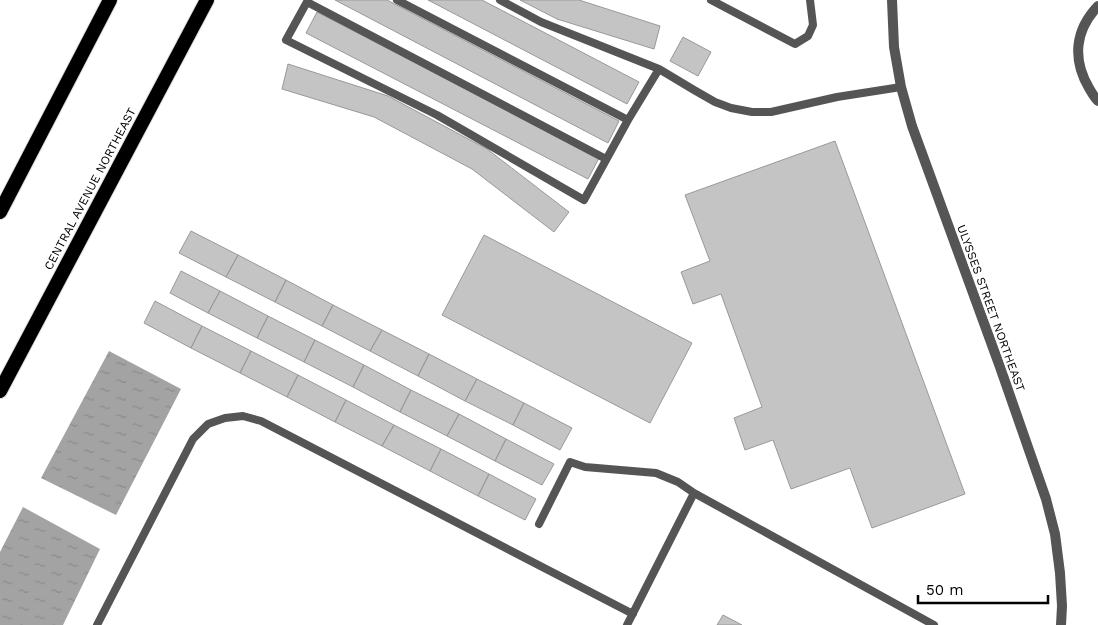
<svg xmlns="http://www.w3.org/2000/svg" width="1098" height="625" font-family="'Work Sans',sans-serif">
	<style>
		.water { fill: url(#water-ripples) }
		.building { fill: #c4c4c4; stroke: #999 }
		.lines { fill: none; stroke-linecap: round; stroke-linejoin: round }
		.trunk-casing { stroke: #dbdbdb; stroke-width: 16 }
		.service { stroke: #555; stroke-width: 8 }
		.minor { stroke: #555; stroke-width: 10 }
		.tertiary { stroke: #555; stroke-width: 10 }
		.trunk { stroke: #000; stroke-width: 14 }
		.labels { text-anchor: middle; stroke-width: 5; stroke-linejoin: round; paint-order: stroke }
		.street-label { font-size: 12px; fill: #000; stroke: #fff }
	</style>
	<defs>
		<pattern id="water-ripples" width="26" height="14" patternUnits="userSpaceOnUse" patternTransform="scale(1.25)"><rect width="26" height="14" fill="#a3a3a3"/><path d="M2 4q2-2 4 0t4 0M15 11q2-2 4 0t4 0" fill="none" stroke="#8b8b8b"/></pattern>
	</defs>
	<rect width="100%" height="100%" fill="#fff"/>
	<path class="water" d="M109,351L181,389L116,515L41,478Z
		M23,507L100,549L63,625H0V552Z"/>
	<path class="building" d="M335,0H387L619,121L608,143Z
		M428,0H482L639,82L627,104Z
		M520,0H579L660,26L654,49L557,19Z
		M317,12L599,158L588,179L306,33Z
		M683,37L711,52L698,76L670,61Z
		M288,64L388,96L487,149L569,212L554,232L472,169L374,117L282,89Z
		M835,141L965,494L872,528L850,468L791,489L773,440L745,450L734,418L762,407L721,294L693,304L681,272L710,261L685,195Z
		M191,231L238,255L226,277L179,253Z
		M484,235L692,343L650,423L442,315Z
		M238,255L286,280L275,302L226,277Z
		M181,271L220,291L208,313L170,293Z
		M286,280L333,305L322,326L275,302Z
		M220,291L268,316L257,338L208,313Z
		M155,301L202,326L191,348L144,323Z
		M333,305L382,330L370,351L322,326Z
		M268,316L315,340L304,362L257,338Z
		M202,326L251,351L240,373L191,348Z
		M382,330L429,354L418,376L370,351Z
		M315,340L364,365L353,387L304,362Z
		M251,351L298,375L287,397L240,373Z
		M429,354L477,379L465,401L418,376Z
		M364,365L411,390L400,412L353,387Z
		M298,375L346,400L335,422L287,397Z
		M477,379L524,403L513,425L465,401Z
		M411,390L459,414L447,436L400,412Z
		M346,400L394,425L382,446L335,422Z
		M524,403L572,428L560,450L513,425Z
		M459,414L506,439L495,461L447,436Z
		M394,425L441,449L430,471L382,446Z
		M506,439L554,464L542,485L495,461Z
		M441,449L489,474L478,496L430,471Z
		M489,474L536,499L525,520L478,496Z
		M723,615L742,625H717Z"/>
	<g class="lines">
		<defs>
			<path id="trunk" d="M0,212L110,0
				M0,391L207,0"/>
		</defs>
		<use href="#trunk" class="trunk-casing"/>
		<path class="service" d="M308,0L286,40L437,115L584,200L628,120L659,69
			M397,0L628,120
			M500,0L541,22L659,69L694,90L715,102L731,108L752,112H771L837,97L901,87
			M711,0L795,44L808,36L813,25L810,0
			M307,2L606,159
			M539,524L570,462L585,467L656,473L678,482L694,493
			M97,625L193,439L208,424L225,418L243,416L261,421L633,614
			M627,625L694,493L934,625"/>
		<path class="minor" d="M1098,6C1075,30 1072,59 1089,88C1092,93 1094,97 1098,101"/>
		<path class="tertiary" d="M892,0L894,47L901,87L912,126L1000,367L1046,499L1055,534L1060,573L1062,606L1061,625"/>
		<use href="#trunk" class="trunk"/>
	</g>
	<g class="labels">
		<g class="street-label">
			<text transform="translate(90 189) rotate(-62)" y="4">CENTRAL AVENUE NORTHEAST</text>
			<text transform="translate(991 308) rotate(70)" y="4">ULYSSES STREET NORTHEAST</text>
		</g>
	</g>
	<path d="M918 595v8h130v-8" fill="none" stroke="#000000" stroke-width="2.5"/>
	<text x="926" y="595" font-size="15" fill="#000000" stroke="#ffffff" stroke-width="4" paint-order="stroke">50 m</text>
</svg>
